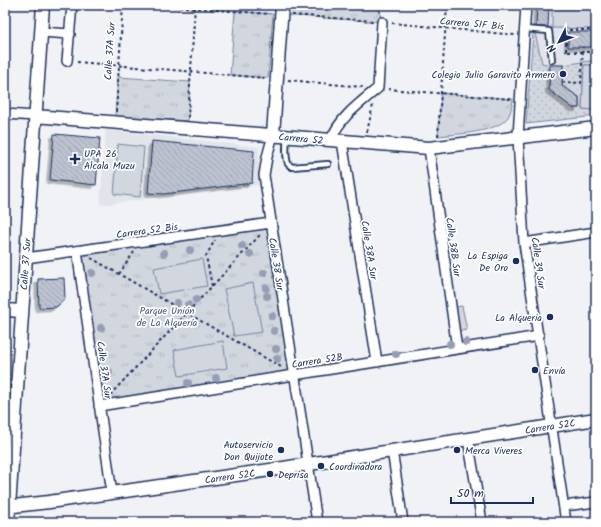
<svg xmlns="http://www.w3.org/2000/svg" width="601" height="527" font-family="Kalam,sans-serif">
	<style>
		.built { fill: #e1e4ea }
		.grass { fill: url(#grass-dots); stroke: #76829e }
		.park { fill: url(#park-tufts); stroke: #76829e }
		.garden { fill: #d2d6df; stroke: #76829e }
		.building { fill: url(#building-back-hatch); stroke: #1b2f5e; filter: url(#shadow) }
		.lines { fill: none; stroke-linecap: round; stroke-linejoin: round }
		.service-casing { stroke: #1b2f5e; stroke-width: 8 }
		.pedestrian-casing { stroke: #1b2f5e; stroke-width: 10 }
		.minor-casing { stroke: #1b2f5e; stroke-width: 12 }
		.tertiary-casing { stroke: #1b2f5e; stroke-width: 15 }
		.path { stroke: #1b2f5e; stroke-width: 2; stroke-dasharray: 3 3; stroke-linecap: butt }
		.service { stroke: #fff; stroke-width: 4.5 }
		.pedestrian { stroke: #fff; stroke-width: 7 }
		.minor { stroke: #fff; stroke-width: 9 }
		.tertiary { stroke: #fff; stroke-width: 12 }
		.tree { fill: #959eb4 }
		.poi-dot { fill: #1b2f5e; stroke: #fff; stroke-width: 1.5 }
		.labels { text-anchor: middle; stroke-width: 3.5; stroke-linejoin: round; paint-order: stroke }
		.street-label { font-size: 10px; fill: #1b2f5e; stroke: #fff }
		.poi-label { font-size: 10px; fill: #1b2f5e; stroke: #fff; text-anchor: start }
		.park-label { font-size: 10px; fill: #49597e; stroke: #fff }
	</style>
	<defs>
		<pattern id="grass-dots" width="8" height="8" patternUnits="userSpaceOnUse"><rect width="8" height="8" fill="#d2d6df"/><path d="M2 2h.1M6 6h.1" fill="none" stroke="#b4b8c2" stroke-width="1.8" stroke-linecap="round"/></pattern>
		<pattern id="park-tufts" width="24" height="20" patternUnits="userSpaceOnUse"><rect width="24" height="20" fill="#d2d6df"/><path d="M3 7l-1-3M5 7V3M7 7l1-3M15 17l-1-3M17 17v-4M19 17l1-3" fill="none" stroke="#b4b8c2"/></pattern>
		<pattern id="building-back-hatch" width="6" height="6" patternUnits="userSpaceOnUse"><rect width="6" height="6" fill="#bcc2d0"/><path d="M-1 5l2 2M0 0l6 6M5-1l2 2" fill="none" stroke="#a1a7b5"/></pattern>
		<filter id="shadow"><feDropShadow dx="-3.5" dy="3.5" stdDeviation="0" flood-color="#0004"/></filter>
	</defs>
	<rect width="100%" height="100%" fill="#f1f2f5"/>
	<filter id="ink" filterUnits="userSpaceOnUse"><feTurbulence type="fractalNoise" baseFrequency=".025" numOctaves="2"/><feDisplacementMap in="SourceGraphic" scale="8" xChannelSelector="R" yChannelSelector="G"/><feConvolveMatrix kernelMatrix="1 2 1 2 8 2 1 2 1" color-interpolation-filters="sRGB"/></filter>
	<g filter="url(#ink)">
		<path class="built" d="M535,5H596V116L526,124Z
			M106,130L259,147V185L100,205Z"/>
		<path class="grass" d="M533,33H535L542,63L550,65L549,90L573,108H579V97L562,86L563,65L596,60V65H584L582,109L596,110V116L526,124Z"/>
		<path class="park" d="M282,5H378L382,22L281,15Z
			M235,11L273,14L268,78L230,75Z
			M118,77L190,82L188,121L115,116Z
			M441,93L513,99C512,106 511,112 508,117C497,133 456,134 438,136Z
			M269,225L291,373L101,404L79,252Z"/>
		<path class="garden" d="M552,5H596V29L552,28Z
			M584,65H596V110L582,109Z
			M118,144L144,147L140,197L114,194Z
			M202,259L207,286L159,294L154,268Z
			M253,283L262,332L234,336L224,289Z
			M462,306L467,330L460,331L455,307Z
			M223,341L227,368L179,376L174,350Z"/>
		<path class="building" d="M537,5H549L548,27H536Z
			M568,32H596V47H568Z
			M550,65H563L562,86L579,97V108H573L549,90Z
			M54,134L100,138L96,185L50,180Z
			M152,141L254,151L252,183L164,194L148,193Z
			M64,278L65,299L56,307L39,308L38,279Z"/>
		<g class="lines">
			<defs>
				<path id="service" d="M524,29L549,31L552,60
					M287,137C286,146 285,155 288,164L292,167L328,164"/>
				<path id="pedestrian" d="M5,425L14,426"/>
				<path id="minor" d="M526,5L518,137L524,243L566,522
					M41,32L70,34
					M67,61L72,5
					M5,114L35,116
					M273,135L267,157L264,175L317,522
					M331,140C339,118 360,103 378,88L382,22
					M342,141L377,362
					M429,148L457,349
					M524,243L596,232
					M77,251L112,493
					M26,258L271,223
					M99,406L539,336
					M468,439L482,522
					M392,450L403,522
					M564,506L596,502"/>
				<path id="tertiary" d="M35,116L429,148L596,128
					M273,135L282,5
					M5,310L22,311
					M5,507L49,502L277,469L596,419
					M8,522L43,5"/>
			</defs>
			<use href="#service" class="service-casing"/>
			<use href="#pedestrian" class="pedestrian-casing"/>
			<use href="#minor" class="minor-casing"/>
			<use href="#tertiary" class="tertiary-casing"/>
			<path class="path" d="M156,5L270,14
				M378,5L380,13
				M292,15L373,21
				M392,23L515,35
				M596,30H566V52H596
				M77,62L266,78
				M288,80L363,87
				M562,82L581,83L583,47
				M388,89L511,99
				M116,112L123,5
				M188,118L195,5
				M367,132L373,105
				M438,136L447,5
				M91,258L281,367
				M119,274L134,252
				M212,286L206,256L215,240
				M110,395L260,235"/>
			<use href="#service" class="service"/>
			<use href="#pedestrian" class="pedestrian"/>
			<use href="#minor" class="minor"/>
			<use href="#tertiary" class="tertiary"/>
		</g>
		<g class="tree">
			<circle cx="242" cy="246" r="4"/>
			<circle cx="190" cy="250" r="4"/>
			<circle cx="164" cy="253" r="4"/>
			<circle cx="250" cy="254" r="4"/>
			<circle cx="92" cy="273" r="4"/>
			<circle cx="264" cy="273" r="4"/>
			<circle cx="266" cy="288" r="4"/>
			<circle cx="267" cy="296" r="4"/>
			<circle cx="196" cy="300" r="4"/>
			<circle cx="177" cy="303" r="4"/>
			<circle cx="188" cy="305" r="4"/>
			<circle cx="272" cy="316" r="4"/>
			<circle cx="101" cy="328" r="4"/>
			<circle cx="274" cy="331" r="4"/>
			<circle cx="466" cy="342" r="4"/>
			<circle cx="450" cy="344" r="4"/>
			<circle cx="276" cy="349" r="4"/>
			<circle cx="396" cy="354" r="4"/>
			<circle cx="277" cy="359" r="4"/>
			<circle cx="109" cy="372" r="4"/>
			<circle cx="216" cy="378" r="4"/>
			<circle cx="188" cy="383" r="4"/>
		</g>
	</g>
	<g class="poi-dot">
		<circle cx="563" cy="74" r="4"/>
		<path d="M73 153h4v4h4v4h-4v4h-4v-4h-4v-4h4z"/>
		<circle cx="516" cy="261" r="4"/>
		<circle cx="550" cy="317" r="4"/>
		<circle cx="535" cy="370" r="4"/>
		<circle cx="281" cy="450" r="4"/>
		<circle cx="457" cy="450" r="4"/>
		<circle cx="321" cy="466" r="4"/>
		<circle cx="270" cy="474" r="4"/>
	</g>
	<g class="labels">
		<g class="street-label">
			<text transform="translate(472 23) rotate(5)" y="4">Carrera 51F Bis</text>
			<text transform="translate(109 51) rotate(-86)" y="4">Calle 37A Sur</text>
			<text transform="translate(301 138) rotate(5)" y="4">Carrera 52</text>
			<text transform="translate(147 230) rotate(-8)" y="4">Carrera 52 Bis</text>
			<text transform="translate(454 247) rotate(82)" y="4">Calle 38B Sur</text>
			<text transform="translate(370 250) rotate(81)" y="4">Calle 38A Sur</text>
			<text transform="translate(539 263) rotate(82)" y="4">Calle 39 Sur</text>
			<text transform="translate(25 264) rotate(-86)" y="4">Calle 37 Sur</text>
			<text transform="translate(277 264) rotate(81)" y="4">Calle 38 Sur</text>
			<text transform="translate(317 360) rotate(-9)" y="4">Carrera 52B</text>
			<text transform="translate(105 370) rotate(82)" y="4">Calle 37A Sur</text>
			<text transform="translate(550 426) rotate(-9)" y="4">Carrera 52C</text>
			<text transform="translate(230 476) rotate(-8)" y="4">Carrera 52C</text>
		</g>
		<g class="poi-label">
			<text x="555" y="78" text-anchor="end">Colegio Julio Garavito Armero</text>
			<text x="84" y="157">UPA 26<tspan x="84" dy="12">Alcala Muzu</tspan></text>
			<text x="508" y="259" text-anchor="end">La Espiga<tspan x="508" dy="12">De Oro</tspan></text>
			<text x="542" y="321" text-anchor="end">La Alqueria</text>
			<text x="543" y="374">Envía</text>
			<text x="273" y="448" text-anchor="end">Autoservicio<tspan x="273" dy="12">Don Quijote</tspan></text>
			<text x="465" y="454">Merca Viveres</text>
			<text x="329" y="470">Coordinadora</text>
			<text x="278" y="478">Deprisa</text>
		</g>
		<g class="park-label">
			<text x="167" y="314">Parque Unión<tspan x="167" dy="12">de La Alquería</tspan></text>
		</g>
	</g>
	<rect width="601" height="527" fill="none" stroke="#fff" stroke-width="20"/>
	<rect x="10" y="10" width="581" height="507" fill="none" stroke="#1b2f5e" stroke-width="1.5" filter="url(#ink)"/>
	<g transform="translate(559 42) rotate(228)" stroke="#ffffff" stroke-width="3" paint-order="stroke">
	<path d="M0-3L7 15L0 10L-7 15Z" fill="#1b2f5e"/>
	<text y="-6" font-size="11" font-weight="bold" text-anchor="middle" fill="#1b2f5e">N</text>
	</g>
	<path d="M451 497v6h82v-6" fill="none" stroke="#1b2f5e" stroke-width="2"/>
	<text x="457" y="497" font-size="12" fill="#1b2f5e" stroke="#ffffff" stroke-width="3" paint-order="stroke">50 m</text>
</svg>
